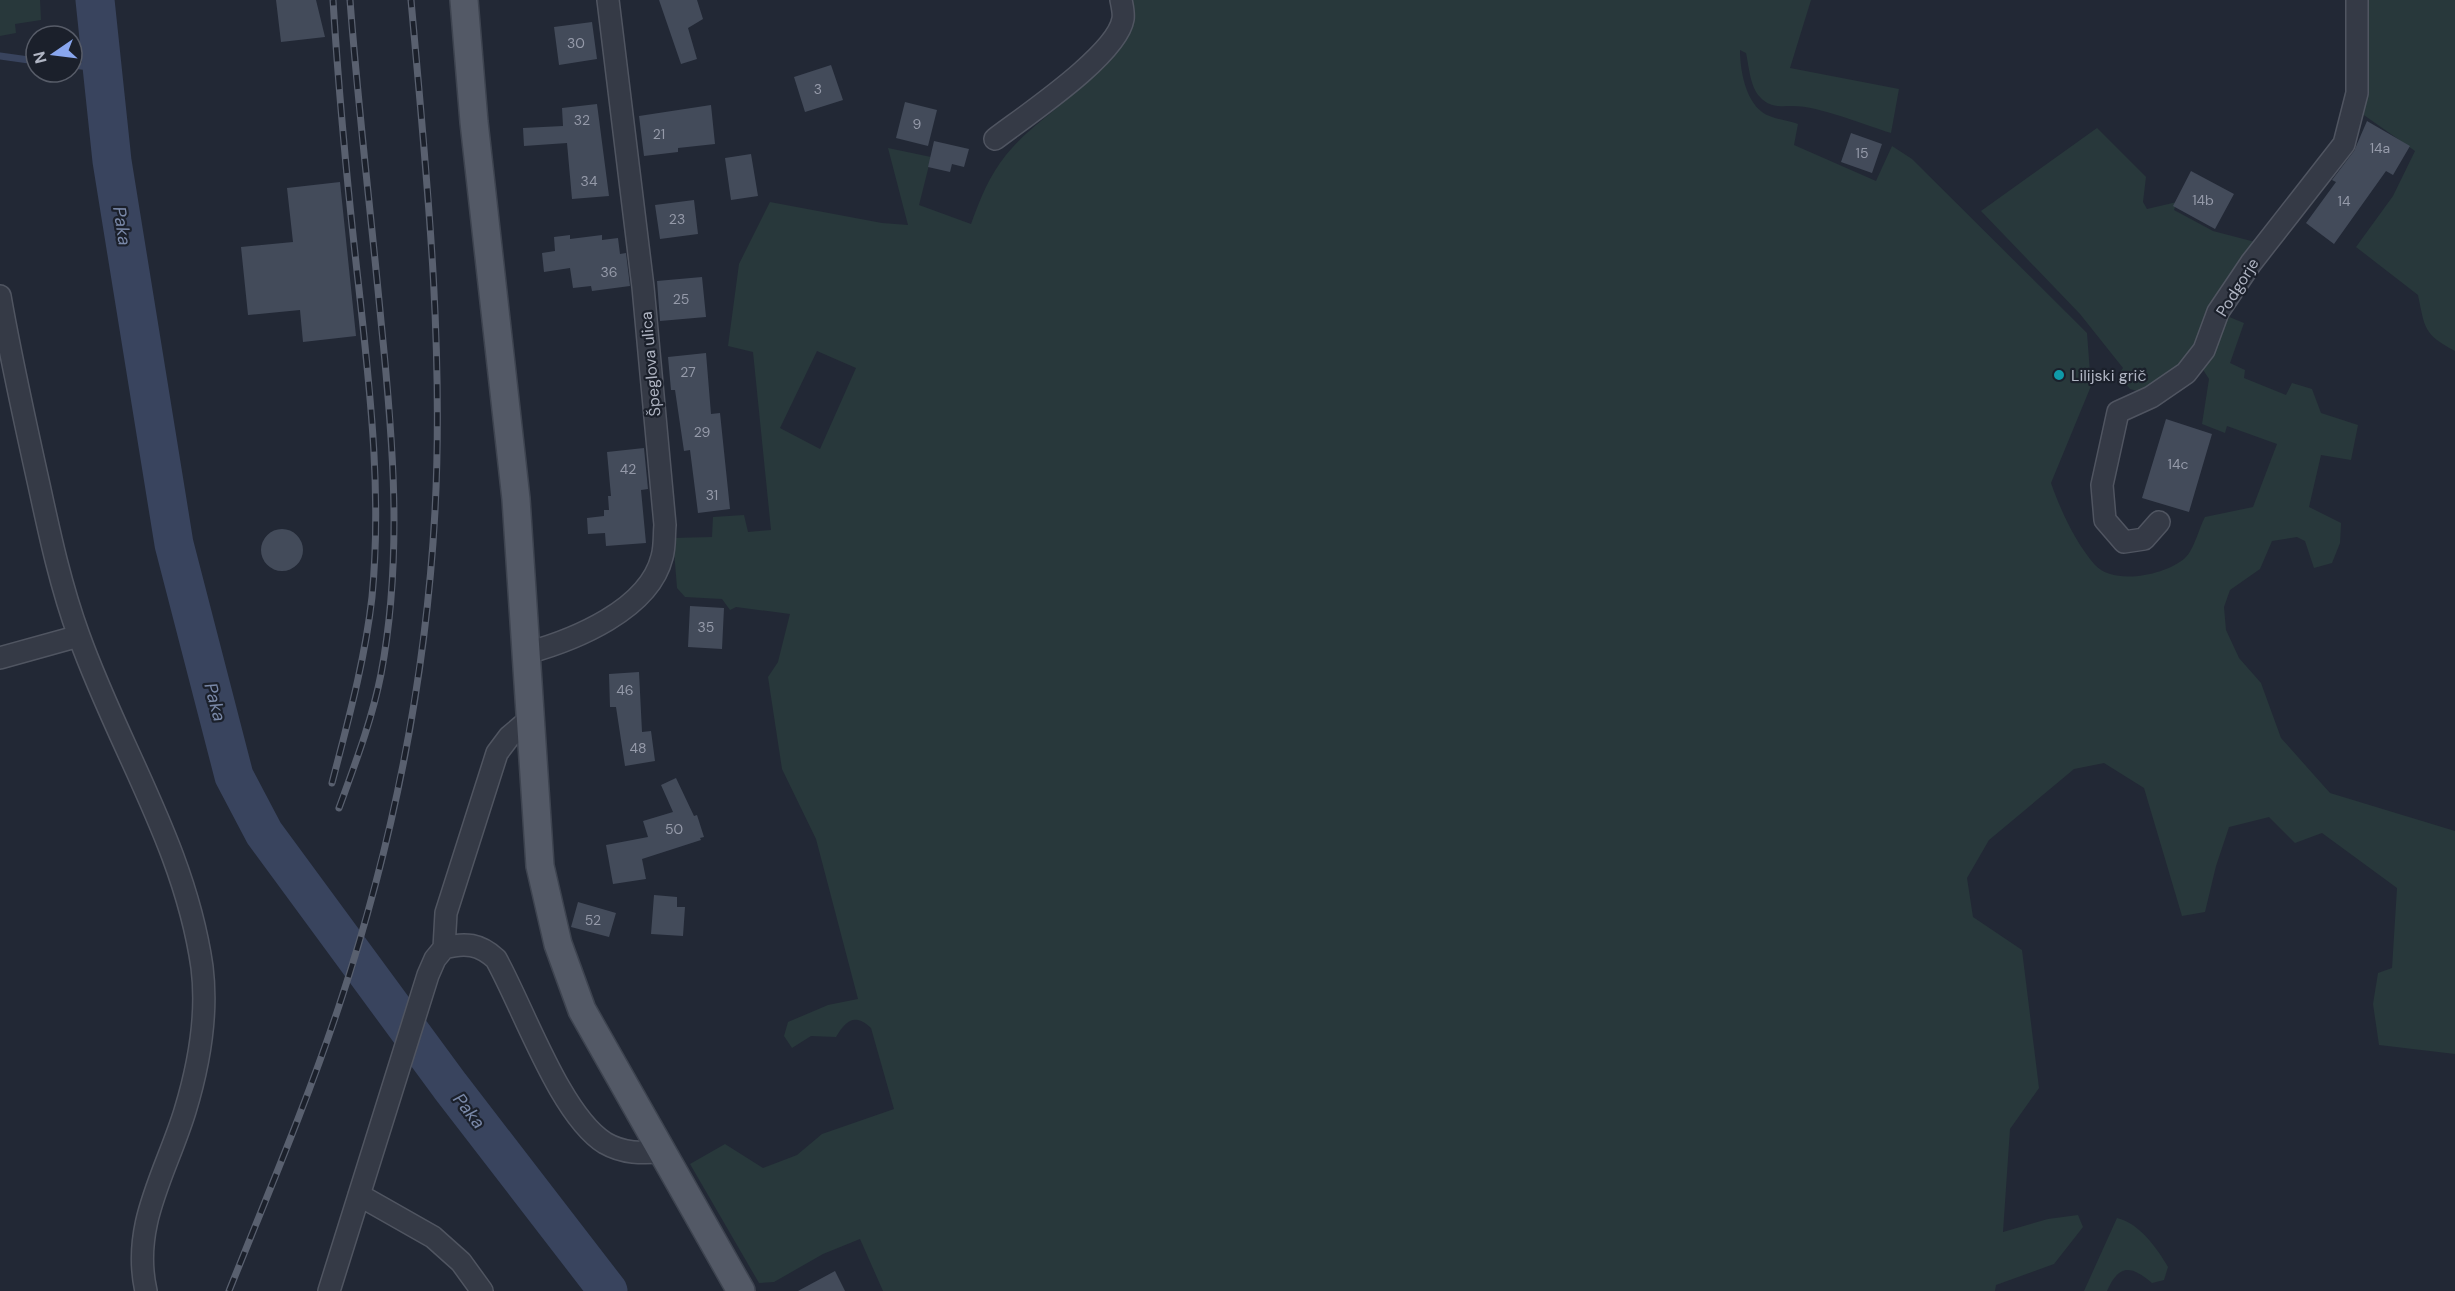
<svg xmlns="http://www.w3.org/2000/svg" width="2455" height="1291" font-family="'DM Sans',sans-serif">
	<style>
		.green { fill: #28383b; fill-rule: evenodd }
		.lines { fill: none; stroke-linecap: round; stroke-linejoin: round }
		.stream { stroke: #39445e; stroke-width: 7 }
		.river { stroke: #39445e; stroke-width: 39 }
		.building { fill: #434b5a }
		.minor-casing { stroke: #505561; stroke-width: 24 }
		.major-casing { stroke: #3e4450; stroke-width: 30 }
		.minor { stroke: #353a46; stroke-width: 21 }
		.major { stroke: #535966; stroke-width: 27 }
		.rail-casing { stroke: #59606f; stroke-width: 7 }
		.rail { stroke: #1b202b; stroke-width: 4.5; stroke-dasharray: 14; stroke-linecap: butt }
		.culture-dot { fill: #0f9aa8; stroke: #1b202b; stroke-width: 2 }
		.labels { text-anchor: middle; stroke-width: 4.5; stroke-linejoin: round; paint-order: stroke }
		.number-label { font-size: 14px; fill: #959aa9 }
		.street-label { font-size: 16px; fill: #b0b5c3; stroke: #1b202b }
		.poi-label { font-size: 16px; fill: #b0b5c3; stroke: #1b202b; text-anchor: start }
		.water-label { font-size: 18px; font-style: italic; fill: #7a89a9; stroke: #1b202b }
	</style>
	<rect width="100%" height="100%" fill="#222835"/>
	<path class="green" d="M0,0H40L41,20L15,24L16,33L0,36Z
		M1127,0H1811L1790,68L1899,89L1891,133C1865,125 1819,106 1793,106C1780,106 1770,108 1760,97C1750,87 1749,66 1746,53L1740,50C1740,69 1745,99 1762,112C1771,119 1788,120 1798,124L1794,145L1876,181L1892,146L1912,159L2087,333L2091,386L2051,483C2061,511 2075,542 2095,565C2114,586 2166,575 2185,558C2194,550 2199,528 2205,517L2253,507L2277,444L2227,426L2225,433L2202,424L2209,379L2202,368L2222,314L2244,323L2230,363L2245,370L2244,378L2286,395L2292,383L2312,389L2321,413L2358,425L2351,460L2321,455L2309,507L2341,523L2340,543L2332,563L2314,568L2305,541L2297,537L2272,541L2260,569L2230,590L2224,607L2226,630L2239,658L2261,683L2281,738L2330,793L2455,831V1054L2379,1045L2373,1004L2378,973L2392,968L2397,888L2322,833L2295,843L2269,817L2229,827L2216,866L2205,912L2182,916L2144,788L2104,763L2074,769L1989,840L1967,878L1973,917L2022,950L2039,1088L2010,1129L2003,1232L2048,1219L2078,1215L2083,1227L2054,1264L1996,1285L1995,1291H883L860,1239L823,1254L774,1282L759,1283L690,1164L725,1144L763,1168L797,1155L822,1134L894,1109L871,1028C855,1013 846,1020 836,1037L811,1036L792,1048L784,1036L788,1022L828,1005L858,999L816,839L782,769L768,677L778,662L790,614L736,607L730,610L722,599L685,597L677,588L673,538L712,537L713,517L744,515L748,532L771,530L753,352L728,346L739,264L770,202L882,223L908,225L888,148L931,157L919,205L971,224C980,199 989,176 1006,155C1038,114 1123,71 1130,18C1130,13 1128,5 1127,0ZM817,351L856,368L820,449L780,428Z
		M2359,0H2455V351C2423,334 2425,328 2418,295L2356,247L2393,196L2415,151L2361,113Z
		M2097,128L2146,177L2143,202L2147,209L2177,202L2174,210L2213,231L2259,243L2193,352L2171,378L2144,393L2130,389L2118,375L2123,368L2080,314L1981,211Z
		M2117,1218C2139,1223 2157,1248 2168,1267L2164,1280L2152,1283C2131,1265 2119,1264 2107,1291H2084Z"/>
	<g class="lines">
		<path class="stream" d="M0,56L36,61
			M72,65L100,68"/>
		<path class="river" d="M95,0L112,161L174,544L234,776L264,833L450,1086L608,1291"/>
	</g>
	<path class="building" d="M276,0H316L325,37L281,42Z
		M659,0H697L703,19L688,28L697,59L681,64Z
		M592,22L597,59L559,65L554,27Z
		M831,65L843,100L805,112L794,77Z
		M905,102L937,110L928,146L896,138Z
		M597,104L609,196L572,199L567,143L524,146L523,128L563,126L562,108Z
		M711,105L715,144L678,148V152L644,156L639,116Z
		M2367,121L2410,146L2393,175L2386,171L2334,244L2306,223L2336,182L2332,180L2354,151Z
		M1851,133L1882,144L1872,173L1841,162Z
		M934,141L969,149L964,167L952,164L950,172L928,167Z
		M751,154L758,196L731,200L725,158Z
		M2191,171L2234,194L2215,229L2173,206Z
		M340,182L356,336L303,342L300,310L248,315L241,247L293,242L287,188Z
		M694,200L698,234L660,239L655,205Z
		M570,235V239L602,235V240L618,238L620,254L626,253L630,286L592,291L591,286L573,288L570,268L544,272L542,253L555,251L554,237Z
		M702,277L706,317L660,321L657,281Z
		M706,353L711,414L720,413L730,509L698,513L690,450L684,451L675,390H671L668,357Z
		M2166,419L2212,434L2189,512L2142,498Z
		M644,448L648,489L641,490L646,543L606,546L605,533L588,534L587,518L604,516V510H609L608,496H611L607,452Z
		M261 550a21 21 0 1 1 42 0a21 21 0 1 1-42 0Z
		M690,606L724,608L722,649L688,647Z
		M639,672L642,732L651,731L655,761L625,766L616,707H610L609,674Z
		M676,778L694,816L697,815L704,837L700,838L701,840L642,859L646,879L613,884L606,845L648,837L643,821L673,812L661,785Z
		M654,895L677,897V907H685L683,936L651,934Z
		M578,902L616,913L609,937L571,927Z
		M835,1271L845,1291H798Z"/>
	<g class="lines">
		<defs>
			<path id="minor" d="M995,139C1025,116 1117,55 1123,19C1124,13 1122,5 1121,0
				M0,296C11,359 25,422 39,485C50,536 61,587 79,636C119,748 185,847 202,967C208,1015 199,1065 185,1111C166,1173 131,1225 146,1291
				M2159,522L2144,539L2124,542L2105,520L2102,485L2118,412L2151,397L2186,373L2204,350L2218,312L2251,263L2344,144L2357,93V0
				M527,653C574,640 649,610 662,557C665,547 664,535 665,525L643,287L608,0
				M0,658L79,636
				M444,948C465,942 480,944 496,959C523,1007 560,1115 605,1143C624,1154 642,1153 663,1152
				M359,1195L433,1237L461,1262L482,1291
				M329,1291L428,975L435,959L444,948L446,913L497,753L509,737L529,720"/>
			<path id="major" d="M464,0L474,122L516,499L540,866L558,944L582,1010L741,1291"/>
		</defs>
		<use href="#minor" class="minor-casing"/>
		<use href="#major" class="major-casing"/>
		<use href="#minor" class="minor"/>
		<use href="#major" class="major"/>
		<defs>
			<path id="rail" d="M332,783C348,721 365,660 372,597C382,494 370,391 359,289C348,193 339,97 333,0
				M339,808C355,764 372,720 381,674C403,557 393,439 381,321C371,214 358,107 350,0
				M229,1291C267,1196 307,1102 339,1006C392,847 426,678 435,511C444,340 426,170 411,0"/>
		</defs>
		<use href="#rail" class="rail-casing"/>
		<use href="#rail" class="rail"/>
	</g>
	<circle class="culture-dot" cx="2059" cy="375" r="6"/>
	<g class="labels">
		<g class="number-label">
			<text x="576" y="48">30</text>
			<text x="818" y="94">3</text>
			<text x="582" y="125">32</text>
			<text x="917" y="129">9</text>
			<text x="659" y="139">21</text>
			<text x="2380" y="153">14a</text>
			<text x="1862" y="158">15</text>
			<text x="589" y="186">34</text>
			<text x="2203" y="205">14b</text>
			<text x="2344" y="206">14</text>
			<text x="677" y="224">23</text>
			<text x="609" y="277">36</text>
			<text x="681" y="304">25</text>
			<text x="688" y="377">27</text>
			<text x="702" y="437">29</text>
			<text x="2178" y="469">14c</text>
			<text x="628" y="474">42</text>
			<text x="712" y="500">31</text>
			<text x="706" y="632">35</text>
			<text x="625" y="695">46</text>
			<text x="638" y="753">48</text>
			<text x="674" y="834">50</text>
			<text x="593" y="925">52</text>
		</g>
		<g class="street-label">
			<text transform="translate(2237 287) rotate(-58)" y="6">Podgorje</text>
			<text transform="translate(650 364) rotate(-95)" y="6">Špeglova ulica</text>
		</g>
		<g class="poi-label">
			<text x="2071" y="381">Lilijski grič</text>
		</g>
		<g class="water-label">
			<text transform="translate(122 226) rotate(81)" y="6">Paka</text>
			<text transform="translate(215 702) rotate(75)" y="6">Paka</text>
			<text transform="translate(469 1111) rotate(52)" y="6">Paka</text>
		</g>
	</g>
	<g transform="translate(54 54) rotate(256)"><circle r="28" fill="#1b202b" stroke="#575c68" stroke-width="1.5"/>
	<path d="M0-4.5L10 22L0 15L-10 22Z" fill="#89a6ee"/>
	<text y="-9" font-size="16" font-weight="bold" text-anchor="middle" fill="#b0b5c3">N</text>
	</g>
</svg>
